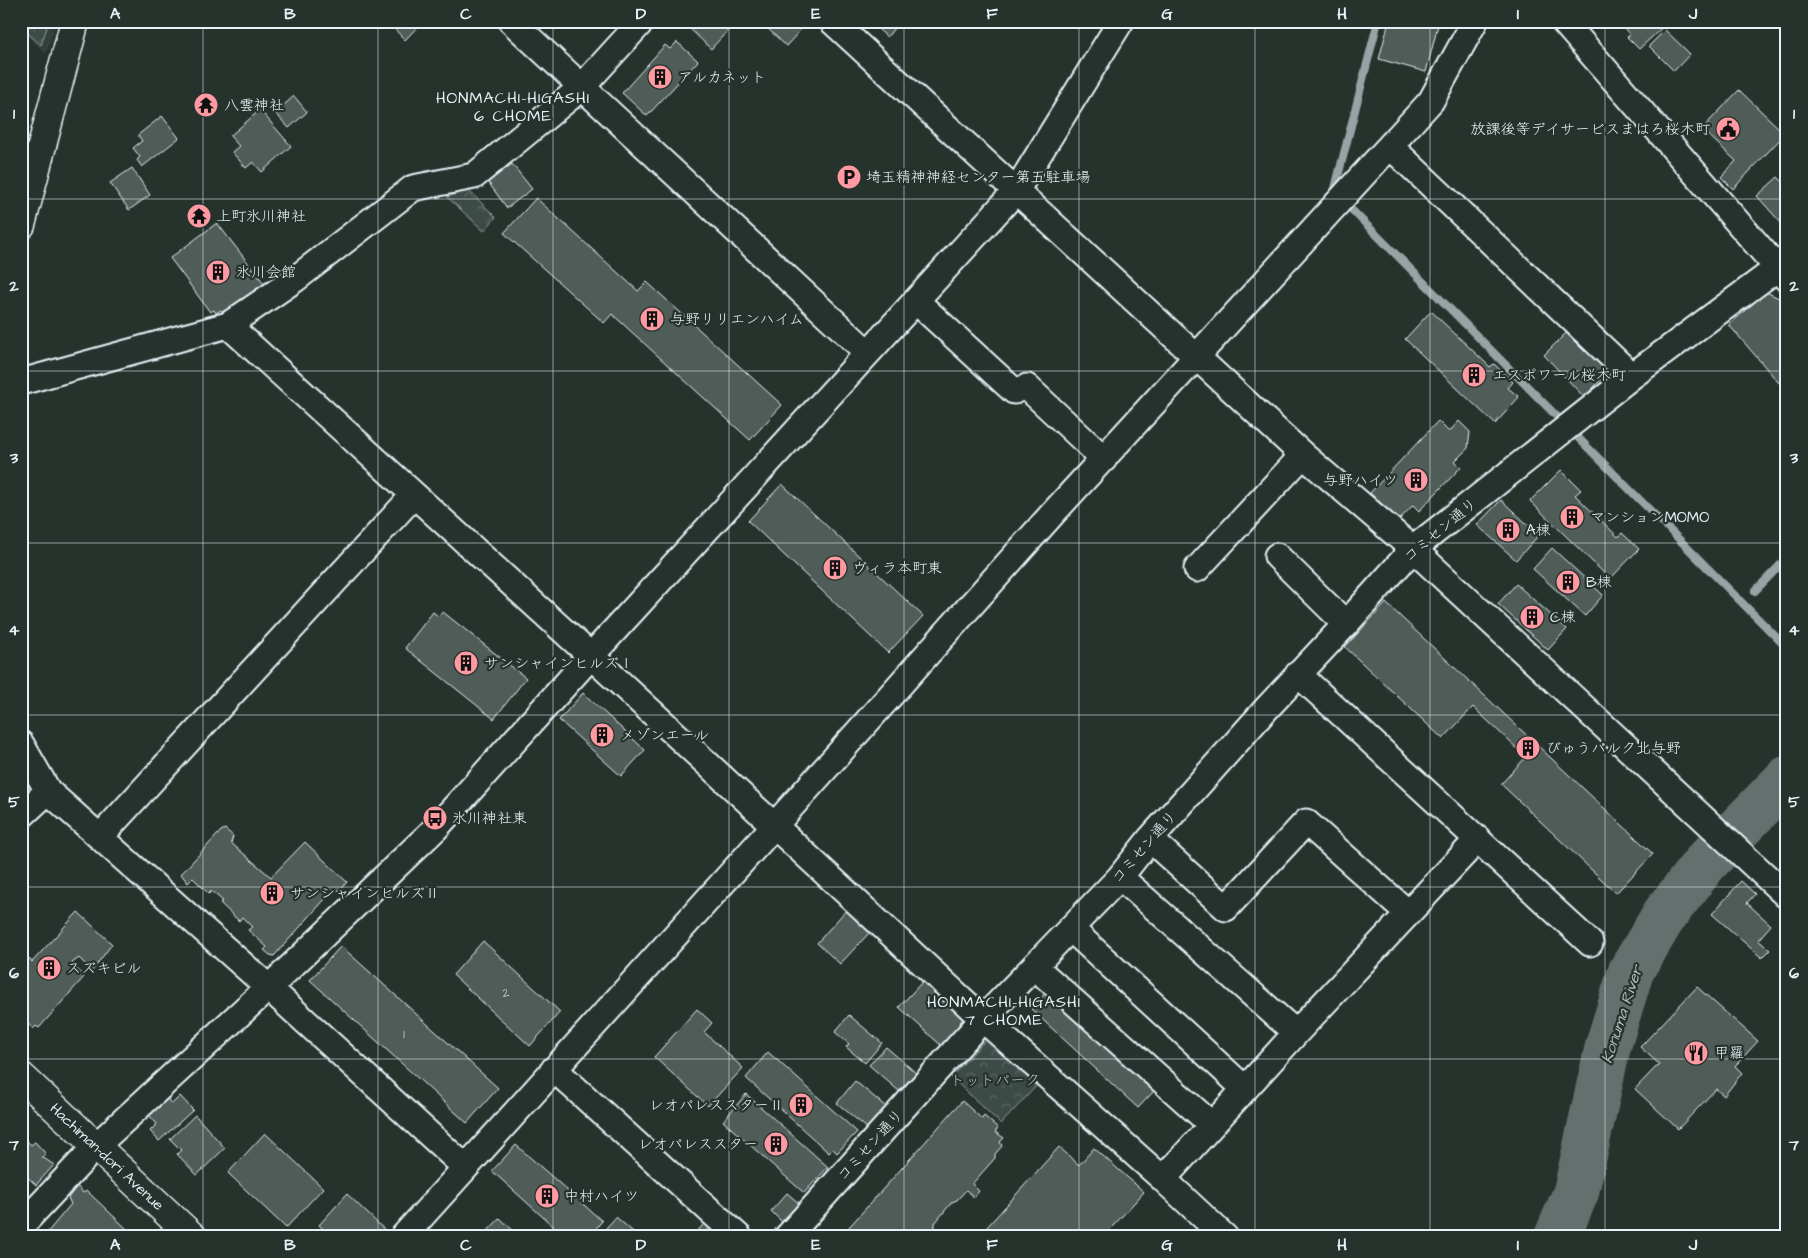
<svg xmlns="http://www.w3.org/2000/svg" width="1808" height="1258" font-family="'Architects Daughter','Klee One',sans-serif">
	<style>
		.built { fill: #333f3a }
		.forest { fill: url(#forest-crowns); stroke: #939ea0 }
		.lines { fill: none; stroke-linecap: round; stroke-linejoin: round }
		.stream { stroke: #98a3a5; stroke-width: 8 }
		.river { stroke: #636f6d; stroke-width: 46 }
		.building { fill: #505c59; stroke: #e8f1f8 }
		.minor-casing { stroke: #e8f1f8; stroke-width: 29 }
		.secondary-casing { stroke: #e8f1f8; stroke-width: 31 }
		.minor { stroke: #26332d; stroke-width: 25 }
		.secondary { stroke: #26332d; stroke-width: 28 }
		.grid { fill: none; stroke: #e8f1f8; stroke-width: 1; stroke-opacity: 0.55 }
		.labels { text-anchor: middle; stroke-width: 4.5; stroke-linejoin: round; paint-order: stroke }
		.number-label { font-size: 12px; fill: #c2ccd0 }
		.poi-label { font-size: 15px; fill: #e8f1f8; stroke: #26332d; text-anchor: start }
		.street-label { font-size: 15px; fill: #e8f1f8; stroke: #26332d }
		.park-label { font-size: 15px; fill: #b5bfc3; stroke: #26332d }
		.neighbourhood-label { font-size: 16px; letter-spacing: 1px; fill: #e8f1f8; stroke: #26332d }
		.water-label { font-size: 16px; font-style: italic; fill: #b3bdc0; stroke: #26332d }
		.neatline { fill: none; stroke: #e8f1f8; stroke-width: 2 }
		.grid-label { font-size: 16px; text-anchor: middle; font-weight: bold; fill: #e8f1f8 }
	</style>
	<defs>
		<pattern id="forest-crowns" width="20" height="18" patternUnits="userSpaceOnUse" patternTransform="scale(1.25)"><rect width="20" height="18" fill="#3e4b47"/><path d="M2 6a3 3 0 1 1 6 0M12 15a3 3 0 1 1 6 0" fill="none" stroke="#5a6562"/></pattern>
	</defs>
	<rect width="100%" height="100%" fill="#26332d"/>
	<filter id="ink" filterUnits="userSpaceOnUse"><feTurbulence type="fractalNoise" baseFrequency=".02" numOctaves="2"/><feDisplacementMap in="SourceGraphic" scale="10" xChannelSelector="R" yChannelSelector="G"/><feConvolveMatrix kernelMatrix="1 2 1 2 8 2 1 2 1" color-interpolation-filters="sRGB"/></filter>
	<g filter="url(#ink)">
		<path class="built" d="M21,21H57L46,54L21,31Z"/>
		<path class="forest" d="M21,21H49L41,45L21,27Z
			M468,190L496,217L484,231L447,197Z
			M989,1036L1040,1082L1001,1124L951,1077Z"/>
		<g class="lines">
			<path class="stream" d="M1378,21L1334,192L1787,648
				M1755,591L1787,558"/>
			<path class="river" d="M1557,1237L1576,1192L1608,1046L1631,971L1665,914L1705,863L1787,779"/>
		</g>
		<path class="building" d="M387,21H423L405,40Z
			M682,21H723L730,28L711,49Z
			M760,21H809L786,46Z
			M869,21H900L887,37Z
			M1389,21H1439L1426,72L1379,59Z
			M1618,21H1663L1666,24L1639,49L1627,37L1630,35Z
			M1665,30L1690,54L1674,71L1649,46Z
			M677,42L698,61L647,116L622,93L665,45L670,49Z
			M1739,90L1785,134L1733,189L1721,177L1736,161L1702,129Z
			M205,95L215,106L206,115L196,103Z
			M294,96L307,112L289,128L275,113Z
			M260,110L291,146L262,172L253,162L246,168L232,152L239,146L230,136Z
			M162,116L179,138L142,167L137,160L140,157L133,148L142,141L138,135Z
			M512,164L532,189L507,208L488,182Z
			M132,168L150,195L129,210L110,183Z
			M1778,177L1787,186V219L1782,224L1757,196Z
			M536,198L638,291L647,282L782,405L750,440L612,314L604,323L504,233Z
			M217,223L266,286L224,315L221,310L216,313L214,310L210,312L170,258Z
			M1766,292L1787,302V377L1779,383L1729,325Z
			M1431,311L1490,367L1494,364L1513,382L1508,388L1519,397L1495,424L1405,339Z
			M1566,333L1585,352L1590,347L1612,369L1584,397L1544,355Z
			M1438,421L1449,432L1459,421L1470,432L1468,448L1455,461L1461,467L1419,511L1413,505L1399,520L1370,493Z
			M1561,470L1581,490L1575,495L1618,537L1622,533L1639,549L1610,579L1530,501Z
			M782,484L923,616L888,653L748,521Z
			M1501,500L1539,535L1516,560L1477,525Z
			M1552,548L1603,595L1585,616L1533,569Z
			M1516,584L1567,629L1548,650L1498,604Z
			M1386,603L1653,854L1616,893L1501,784L1526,757L1473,707L1443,739L1345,647Z
			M433,612L438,616L443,612L526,678L494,719L405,648Z
			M583,693L645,750L621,776L559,720Z
			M225,829L233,836L231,843L271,877L305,842L347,882L339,891L335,888L274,956L270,955L264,950L267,947L248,930L252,927L242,917L239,921L220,903L223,901L211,891L209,894L193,878L188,883L181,874L221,831Z
			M1741,881L1755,894L1747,903L1771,925L1758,940L1770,950L1762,958L1712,914Z
			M848,908L872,930L840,964L817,943Z
			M78,912L112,944L92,971L79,958L72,963L84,977L39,1028L36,1026L33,1029L21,1016V965L29,958L32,962Z
			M483,941L560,1012L530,1046L453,975Z
			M341,946L498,1088L467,1123L310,980Z
			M924,980L965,1017L960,1022L964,1025L944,1048L899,1007Z
			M1697,987L1758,1041L1735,1066L1742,1073L1724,1096L1716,1089L1678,1129L1635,1089L1659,1064L1640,1047Z
			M1047,991L1155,1090L1138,1108L1031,1009Z
			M697,1009L712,1023L704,1032L743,1068L708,1106L654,1057Z
			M849,1015L882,1043L865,1063L846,1047L849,1044L835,1032Z
			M886,1047L916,1073L900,1092L869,1065Z
			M768,1052L857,1132L837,1153L833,1149L829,1153L746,1078Z
			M855,1081L886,1107L868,1129L837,1103Z
			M746,1094L828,1167L804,1193L723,1121Z
			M165,1096L172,1104L180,1096L193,1110L159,1141L150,1131L157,1124L147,1113Z
			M962,1101L982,1119L984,1116L998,1128L995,1132L1004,1138L1000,1142L1002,1146L995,1154V1158L972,1184L979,1191L974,1197L966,1190L957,1200L952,1202L935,1223V1227L927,1237H840Z
			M195,1115L225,1148L197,1175L177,1154L181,1150L170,1139Z
			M265,1133L323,1188L286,1228L228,1173Z
			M21,1135L31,1145L35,1142L46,1154L42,1157L54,1165L36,1185L21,1171Z
			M516,1145L602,1221L589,1237H565L492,1171Z
			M1059,1147L1079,1165L1094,1148L1144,1192L1103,1237H978Z
			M77,1186L83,1193L87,1191L128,1230L122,1237H51L47,1233L71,1204L68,1198Z
			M787,1193L801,1205L784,1224L771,1211Z
			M347,1194L390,1235L389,1237H332L319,1225Z
			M616,1217L639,1237H598Z
			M500,1218L520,1237H482Z
			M703,1225L715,1237H692Z"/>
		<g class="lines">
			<defs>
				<path id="minor" d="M511,21L868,353
					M832,21L1303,455L1413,549L1787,896
					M1563,21L1787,279
					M1390,146L1632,376
					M916,301L1014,391
					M228,325L591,656L983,1019L1163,1179L1225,1237
					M21,382L228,325L294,280L413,188L474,176L581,88L642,21
					M1027,387L1104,459
					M1277,556L1346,624
					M1197,569L1303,455
					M1298,674L1590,943
					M21,744L48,791L269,988L465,1167
					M21,816L48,791
					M100,837L414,495
					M1150,839L1226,908L1306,822L1408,913
					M1120,877L1296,1033
					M1071,929L1245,1089
					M1035,967L1212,1125
					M554,1069L739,1237
					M1163,1179L1296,1033L1478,839
					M21,1226L96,1146L280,977L436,828L591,656L1016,191L1121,21
					M403,1237L775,825L1054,512L1431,101L1475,21
					M787,1237L983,1019L1120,877L1150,839L1267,708L1346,624L1413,549L1632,376L1787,261"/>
				<g id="secondary">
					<path d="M21,225L75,21"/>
					<path id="s1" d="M21,1076L193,1237"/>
				</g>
			</defs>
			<use href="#minor" class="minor-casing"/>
			<use href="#secondary" class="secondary-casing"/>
			<use href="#minor" class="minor"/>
			<use href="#secondary" class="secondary"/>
		</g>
	</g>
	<path class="grid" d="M203,21V1237M378,21V1237M553,21V1237M729,21V1237M904,21V1237M1079,21V1237M1255,21V1237M1430,21V1237M1605,21V1237M21,199H1787M21,371H1787M21,543H1787M21,715H1787M21,887H1787M21,1059H1787"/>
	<defs>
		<symbol id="building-disc" viewBox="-11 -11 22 22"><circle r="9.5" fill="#ff9aa2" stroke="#26332d"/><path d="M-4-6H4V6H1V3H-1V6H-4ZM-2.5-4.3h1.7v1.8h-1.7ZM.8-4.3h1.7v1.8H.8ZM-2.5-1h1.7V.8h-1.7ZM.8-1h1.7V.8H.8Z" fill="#111"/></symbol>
		<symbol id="temple-disc" viewBox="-11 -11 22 22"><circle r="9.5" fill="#ff9aa2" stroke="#26332d"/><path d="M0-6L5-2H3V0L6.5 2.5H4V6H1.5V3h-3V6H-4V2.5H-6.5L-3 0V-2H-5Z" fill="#111"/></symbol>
		<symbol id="civic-disc" viewBox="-11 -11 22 22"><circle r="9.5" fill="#ff9aa2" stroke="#26332d"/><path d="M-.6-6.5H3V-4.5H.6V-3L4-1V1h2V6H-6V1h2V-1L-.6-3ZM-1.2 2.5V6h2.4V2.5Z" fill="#111"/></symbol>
		<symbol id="parking-disc" viewBox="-11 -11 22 22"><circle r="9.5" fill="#ff9aa2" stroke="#26332d"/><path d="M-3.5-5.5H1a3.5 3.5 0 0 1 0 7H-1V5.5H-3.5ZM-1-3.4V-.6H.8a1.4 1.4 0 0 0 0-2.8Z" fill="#111"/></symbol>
		<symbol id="bus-disc" viewBox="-11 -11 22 22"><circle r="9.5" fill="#ff9aa2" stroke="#26332d"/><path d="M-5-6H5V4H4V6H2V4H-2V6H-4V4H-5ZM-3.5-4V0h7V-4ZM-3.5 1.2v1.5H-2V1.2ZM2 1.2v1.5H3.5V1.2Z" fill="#111"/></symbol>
		<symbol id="restaurant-disc" viewBox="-11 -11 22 22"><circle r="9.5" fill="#ff9aa2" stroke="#26332d"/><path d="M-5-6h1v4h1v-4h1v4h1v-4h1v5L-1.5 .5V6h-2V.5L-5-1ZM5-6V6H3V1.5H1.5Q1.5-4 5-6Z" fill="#111"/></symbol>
	</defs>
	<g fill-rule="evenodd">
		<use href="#building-disc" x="646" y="63" width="28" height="28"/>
		<use href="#temple-disc" x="192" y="91" width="28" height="28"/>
		<use href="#civic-disc" x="1714" y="115" width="28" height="28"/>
		<use href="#parking-disc" x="835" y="163" width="28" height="28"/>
		<use href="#temple-disc" x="185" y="202" width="28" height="28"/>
		<use href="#building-disc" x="204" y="258" width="28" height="28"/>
		<use href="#building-disc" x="638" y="305" width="28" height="28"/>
		<use href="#building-disc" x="1460" y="361" width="28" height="28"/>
		<use href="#building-disc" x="1402" y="466" width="28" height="28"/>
		<use href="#building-disc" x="1558" y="503" width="28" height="28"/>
		<use href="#building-disc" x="1494" y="516" width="28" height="28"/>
		<use href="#building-disc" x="821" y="554" width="28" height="28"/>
		<use href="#building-disc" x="1554" y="568" width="28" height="28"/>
		<use href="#building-disc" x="1518" y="603" width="28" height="28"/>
		<use href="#building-disc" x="452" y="649" width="28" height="28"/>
		<use href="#building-disc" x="588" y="721" width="28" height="28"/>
		<use href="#building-disc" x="1514" y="734" width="28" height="28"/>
		<use href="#bus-disc" x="421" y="804" width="28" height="28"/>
		<use href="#building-disc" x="258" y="879" width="28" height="28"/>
		<use href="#building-disc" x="35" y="954" width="28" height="28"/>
		<use href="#restaurant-disc" x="1682" y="1039" width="28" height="28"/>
		<use href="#building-disc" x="787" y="1091" width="28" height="28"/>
		<use href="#building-disc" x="762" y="1130" width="28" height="28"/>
		<use href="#building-disc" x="533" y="1182" width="28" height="28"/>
	</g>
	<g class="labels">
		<g class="number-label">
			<text x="506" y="997">2</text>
			<text x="404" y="1038">1</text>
		</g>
		<g class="poi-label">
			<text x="678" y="82">アルカネット</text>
			<text x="224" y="110">八雲神社</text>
			<text x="1710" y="134" text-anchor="end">放課後等デイサービスまはろ桜木町</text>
			<text x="866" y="182">埼玉精神神経センター第五駐車場</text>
			<text x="216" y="221">上町氷川神社</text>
			<text x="236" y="277">氷川会館</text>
			<text x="670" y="324">与野リリエンハイム</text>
			<text x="1492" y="380">エスポワール桜木町</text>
			<text x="1398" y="485" text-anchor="end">与野ハイツ</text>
			<text x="1590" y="522">マンションMOMO</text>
			<text x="1526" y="535">A棟</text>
			<text x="852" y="573">ヴィラ本町東</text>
			<text x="1586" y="587">B棟</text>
			<text x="1550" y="622">C棟</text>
			<text x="484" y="668">サンシャインヒルズⅠ</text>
			<text x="620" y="740">メゾンエール</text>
			<text x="1546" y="753">びゅうパルク北与野</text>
			<text x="452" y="823">氷川神社東</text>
			<text x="290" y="898">サンシャインヒルズⅡ</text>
			<text x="66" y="973">スズキビル</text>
			<text x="1714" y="1058">甲羅</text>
			<text x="784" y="1110" text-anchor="end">レオパレススターⅡ</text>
			<text x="758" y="1149" text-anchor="end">レオパレススター</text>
			<text x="564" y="1201">中村ハイツ</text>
		</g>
		<g class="street-label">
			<text transform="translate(1440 530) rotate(-40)" y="5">コミセン通り</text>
			<text transform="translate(1144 847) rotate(-49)" y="5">コミセン通り</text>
			<text transform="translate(870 1145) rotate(-48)" y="5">コミセン通り</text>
			<text dy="5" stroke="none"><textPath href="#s1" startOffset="118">Hachiman-dori Avenue</textPath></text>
		</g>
		<g class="park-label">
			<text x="995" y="1085">トットパーク</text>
		</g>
		<g class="neighbourhood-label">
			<text x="513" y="103">HONMACHI-HIGASHI<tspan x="513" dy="18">6 CHOME</tspan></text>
			<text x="1004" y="1007">HONMACHI-HIGASHI<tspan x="1004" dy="18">7 CHOME</tspan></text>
		</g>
		<g class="water-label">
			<text transform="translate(1621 1014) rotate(-72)" y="6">Konuma River</text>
		</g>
	</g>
	<rect width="1808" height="1258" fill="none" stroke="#26332d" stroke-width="55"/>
	<rect x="28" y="28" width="1752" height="1202" class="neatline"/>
	<g class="grid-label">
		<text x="115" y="19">A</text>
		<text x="290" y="19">B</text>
		<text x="466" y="19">C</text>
		<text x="641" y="19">D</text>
		<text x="816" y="19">E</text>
		<text x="992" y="19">F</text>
		<text x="1167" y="19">G</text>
		<text x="1342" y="19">H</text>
		<text x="1518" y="19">I</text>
		<text x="1693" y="19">J</text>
		<text x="14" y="119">1</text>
		<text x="1794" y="119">1</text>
		<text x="14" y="291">2</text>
		<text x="1794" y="291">2</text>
		<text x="14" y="463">3</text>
		<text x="1794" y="463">3</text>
		<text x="14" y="635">4</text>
		<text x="1794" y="635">4</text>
		<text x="14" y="807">5</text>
		<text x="1794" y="807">5</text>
		<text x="14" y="978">6</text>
		<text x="1794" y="978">6</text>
		<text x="14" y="1150">7</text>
		<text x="1794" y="1150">7</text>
		<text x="115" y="1250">A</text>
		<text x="290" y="1250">B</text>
		<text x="466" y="1250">C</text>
		<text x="641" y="1250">D</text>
		<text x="816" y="1250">E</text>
		<text x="992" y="1250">F</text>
		<text x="1167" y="1250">G</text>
		<text x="1342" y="1250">H</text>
		<text x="1518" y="1250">I</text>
		<text x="1693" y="1250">J</text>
	</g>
</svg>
